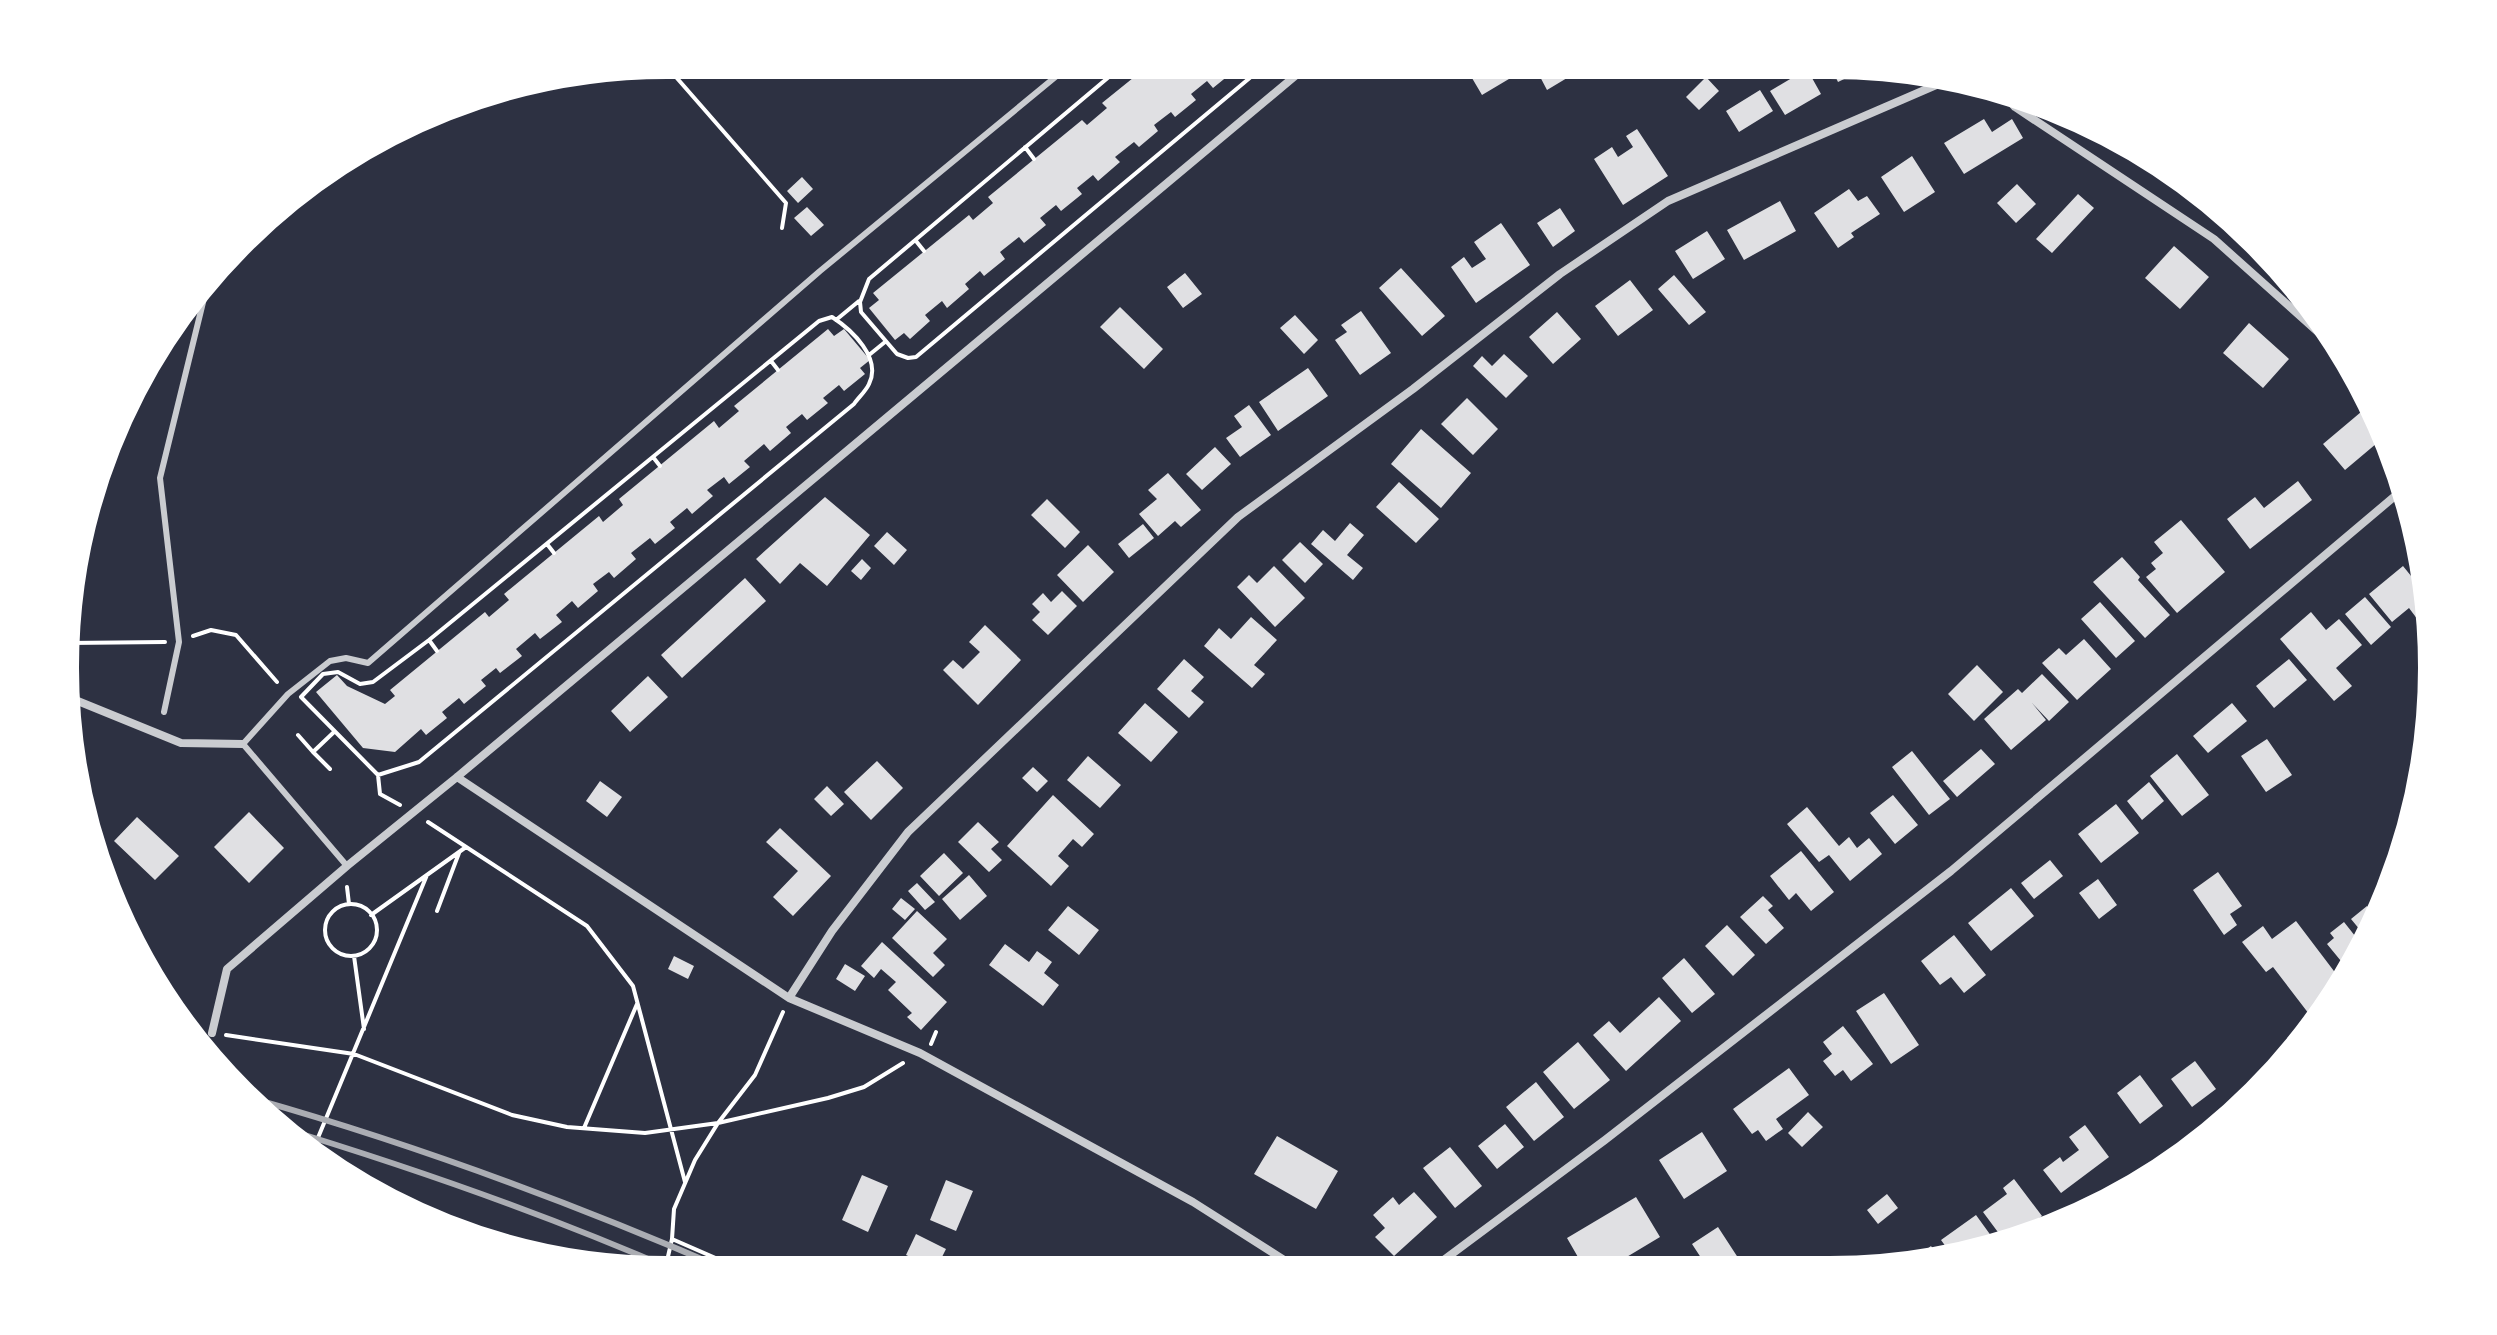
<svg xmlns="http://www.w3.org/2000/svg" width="2497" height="1335" font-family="Roboto,sans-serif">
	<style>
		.building { fill: #e0e0e3 }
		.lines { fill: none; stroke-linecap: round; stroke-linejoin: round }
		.path { stroke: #fff; stroke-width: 4 }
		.service { stroke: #caccd0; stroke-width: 6 }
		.minor { stroke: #caccd0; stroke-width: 8 }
		.rail { stroke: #abadb3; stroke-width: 6 }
		.rim { fill: none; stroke: #fff; stroke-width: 10 }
	</style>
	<rect width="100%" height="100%" fill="#2d3142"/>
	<path class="building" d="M1154,61H1232L1228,64L1234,71L1213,88L1207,81L1191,94L1196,100L1175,117L1171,112L1154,125L1158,131L1139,147L1134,142L1115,157L1120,162L1098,181L1093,175L1077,188L1082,194L1061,211L1056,205L1040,218L1046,225L1024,243L1019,237L1000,252L1005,259L984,276L980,271L965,284L969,289L947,308L942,301L925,315L930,321L910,339L904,333L895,340L869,308L879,300L873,293L969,215L973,220L993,203L988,197L1082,120L1087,125L1107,108L1102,103Z
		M1462,61H1512L1519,73L1482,95Z
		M1550,61H1578L1582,69L1547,90L1536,69Z
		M1828,61H1868L1871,66L1838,82Z
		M1807,69L1821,94L1785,115L1770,91Z
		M1706,77L1719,91L1699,110L1686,97Z
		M1760,90L1773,111L1739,132L1726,111Z
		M2064,110L2092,120L2093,121L2081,131Z
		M1984,119L1992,132L2012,119L2023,138L1964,174L1944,143Z
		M1637,129L1668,176L1623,205L1594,159L1612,147L1618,157L1633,147L1626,136Z
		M1912,156L1935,192L1904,212L1881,177Z
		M802,177L813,189L798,203L787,191Z
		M2017,184L2036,204L2016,223L1997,203Z
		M1849,189L1858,201L1867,196L1880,214L1851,233L1854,237L1838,248L1814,213Z
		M2078,194L2094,208L2052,253L2036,239Z
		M1780,201L1796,231L1744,260L1727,230Z
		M807,207L824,225L811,236L794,218Z
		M1560,208L1575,231L1553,247L1537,223Z
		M1501,223L1530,265L1476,303L1451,267L1464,257L1472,268L1486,259L1474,242Z
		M1707,231L1725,259L1693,279L1675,251Z
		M2174,246L2209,277L2180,309L2145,278Z
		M1401,268L1445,316L1422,336L1379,288Z
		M1185,273L1202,294L1183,308L1167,287Z
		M1674,275L1706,312L1689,325L1658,289Z
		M1630,280L1653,310L1618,336L1595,306Z
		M1120,307L1163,349L1144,369L1100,327Z
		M1361,311L1391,353L1360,375L1335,340L1347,332L1341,325Z
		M1557,312L1581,339L1553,364L1529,337Z
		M1295,315L1318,340L1304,354L1280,328Z
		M2249,323L2289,359L2263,388L2223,353Z
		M828,329L834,336L844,329L870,360L860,368L865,374L844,391L839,385L823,398L828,403L807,420L802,414L786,427L791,433L770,451L764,444L744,461L750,467L729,484L724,477L707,490L713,496L692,514L687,508L670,522L675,528L655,544L650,538L631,553L636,559L614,578L609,572L593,584L598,591L578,608L572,601L556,615L562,622L540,639L535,633L516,649L522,656L500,673L496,668L481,680L486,686L464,704L459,698L442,712L447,718L426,735L421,729L395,752L363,748L316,692L337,675L347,686L385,704L395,696L390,690L485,612L489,617L509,600L504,594L599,516L603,522L623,505L619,499L714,421L719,428L739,411L734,406Z
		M1504,354L1528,376L1506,398L1473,366L1482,356L1492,366Z
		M1308,368L1328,396L1278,431L1259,402Z
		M1467,398L1498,429L1473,455L1441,424Z
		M1249,405L1271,435L1240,457L1226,438L1242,427L1234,416Z
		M2361,412L2383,438L2345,470L2323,444Z
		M1421,429L1471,473L1441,508L1391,464Z
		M1215,447L1231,464L1202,490L1186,474Z
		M1168,473L1201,510L1181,527L1175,521L1158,536L1139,514L1157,499L1148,490Z
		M2298,481L2312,500L2250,549L2227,519L2255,497L2264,508Z
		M1399,482L1439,519L1416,543L1376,507Z
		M825,497L870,535L827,586L800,563L780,584L756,559Z
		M1047,499L1080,532L1065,548L1031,515Z
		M2181,520L2225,572L2177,613L2146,577L2156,569L2151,563L2163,553L2154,542Z
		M1350,523L1364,535L1347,555L1363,568L1353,580L1311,544L1323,530L1335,541Z
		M1143,524L1154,538L1129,558L1118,544Z
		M887,532L907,550L894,565L874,546Z
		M1300,542L1323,564L1305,583L1282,560Z
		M1088,545L1114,572L1083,602L1057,575Z
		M2122,557L2140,577L2138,580L2170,615L2145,638L2093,582Z
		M862,559L871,568L861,580L851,571Z
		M1274,566L1305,598L1275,627L1237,587L1249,575L1257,583Z
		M2403,566L2432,602V608L2418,620L2409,608L2392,622L2369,594Z
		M745,578L766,601L682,678L661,655Z
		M1062,591L1077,606L1048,635L1032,620L1040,612L1032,604L1043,593L1051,602Z
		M2365,597L2391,627L2371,645L2345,614Z
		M2100,602L2135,641L2116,658L2081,619Z
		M2311,612L2326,630L2339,619L2362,645L2336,668L2352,686L2334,701L2280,639Z
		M1251,617L1277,640L1254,665L1265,674L1252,688L1204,646L1219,628L1231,639Z
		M985,625L1021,660L978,705L943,670L953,660L963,669L980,652L969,642Z
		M2084,639L2111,669L2077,700L2042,663L2059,648L2066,655Z
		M1184,659L1204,677L1191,691L1204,702L1189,718L1157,689Z
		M2289,659L2307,680L2274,708L2256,686Z
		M1977,665L2003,692L1974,721L1948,694Z
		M2042,674L2069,702L2049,721L2032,703L2046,720L2011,750L1984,719L2018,689L2022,693Z
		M648,676L668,697L630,732L611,711Z
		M1145,703L1178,732L1151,762L1118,733Z
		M2232,703L2247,721L2208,753L2193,736Z
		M2267,739L2292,775L2266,792L2241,756Z
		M1981,749L1995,764L1957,797L1943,781Z
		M1912,751L1950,799L1929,815L1892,767Z
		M2177,754L2209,795L2182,816L2150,776Z
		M1088,756L1121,785L1100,808L1067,780Z
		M877,761L903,788L871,820L844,792Z
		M1033,767L1048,781L1037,792L1022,778Z
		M600,781L622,797L607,817L586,801Z
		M2149,782L2164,801L2142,820L2127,801Z
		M827,786L844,804L831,816L814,799Z
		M1053,795L1094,834L1082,847L1073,839L1058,856L1069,866L1051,886L1007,846Z
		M1893,795L1918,825L1895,844L1870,813Z
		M2116,804L2139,833L2101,863L2078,834Z
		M1807,807L1839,846L1849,837L1857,848L1869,838L1882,854L1850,881L1829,855L1819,862L1787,824Z
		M249,812L284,848L249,883L214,847Z
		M137,817L179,856L155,880L114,841Z
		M978,822L999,842L991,849L1002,860L989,872L958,842Z
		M780,828L831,876L793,916L773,897L798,871L766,842Z
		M1801,851L1834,892L1811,911L1796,893L1789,900L1770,876Z
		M944,853L963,873L939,896L920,876Z
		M2050,860L2063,876L2034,899L2021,883Z
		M2218,872L2242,906L2230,914L2237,925L2224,935L2193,890Z
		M969,875L987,896L960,920L942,899Z
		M2098,879L2117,905L2099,919L2079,893Z
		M917,883L935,902L925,910L908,891Z
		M2011,888L2034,916L1991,951L1968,923Z
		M1763,896L1773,906L1768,910L1784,928L1766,944L1740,917Z
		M901,898L915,909L905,920L892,909Z
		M1068,906L1099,930L1079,955L1048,930Z
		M2367,906L2380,922L2374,937L2350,972L2327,944L2334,938L2330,933L2344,922L2359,941L2365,936L2351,919Z
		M917,911L947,939L933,953L945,965L933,977L892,938Z
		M2296,921L2343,983L2337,993L2309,1014L2273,967L2266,972L2242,942L2263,926L2272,939Z
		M1727,925L1755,955L1733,976L1705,946Z
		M1954,935L1986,975L1964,993L1951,977L1940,985L1921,961Z
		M882,942L947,1002L921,1030L907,1017L912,1013L888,990L896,982L881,969L874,978L861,966Z
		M1005,944L1029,962L1037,951L1052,962L1044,973L1059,985L1043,1006L989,965Z
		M674,956L694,966L688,979L668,969Z
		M1684,958L1715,994L1692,1013L1662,978Z
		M845,964L865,976L855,991L836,979Z
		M1884,993L1919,1045L1891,1064L1856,1011Z
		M1659,997L1681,1021L1626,1071L1593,1035L1609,1021L1620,1033Z
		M1843,1026L1873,1064L1851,1081L1843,1070L1835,1076L1823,1061L1832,1054L1823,1042Z
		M1578,1042L1610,1080L1574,1109L1543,1072Z
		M2195,1061L2216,1089L2192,1107L2171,1079Z
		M1789,1068L1809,1095L1776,1119L1783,1129L1766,1141L1758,1130L1752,1134L1733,1109Z
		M2140,1075L2163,1106L2140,1124L2117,1093Z
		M1536,1082L1564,1117L1534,1141L1506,1107Z
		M1808,1112L1823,1127L1802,1147L1788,1133Z
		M1505,1124L1524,1147L1497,1169L1478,1146Z
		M2085,1125L2109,1157L2061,1193L2043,1170L2060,1157L2063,1162L2079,1150L2069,1137Z
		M1702,1132L1727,1171L1684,1199L1659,1160Z
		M1277,1136L1338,1171L1316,1209L1254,1174Z
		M1450,1147L1482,1186L1455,1208L1423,1168Z
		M862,1175L888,1186L868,1232L842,1220Z
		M2014,1179L2042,1216L2006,1243L1983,1212L2007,1194L2003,1188Z
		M946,1180L973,1191L956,1231L930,1220Z
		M1414,1192L1437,1217L1394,1256L1375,1237L1385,1228L1373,1215L1393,1197L1399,1205Z
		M1887,1194L1898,1208L1878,1224L1867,1210Z
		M1636,1197L1660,1237L1615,1264L1619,1271H1586L1567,1238Z
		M1976,1215L1997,1244L1954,1258L1941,1240Z
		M1718,1227L1746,1270H1709L1692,1244Z
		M916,1234L946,1249L936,1269L906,1255Z
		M1931,1246L1941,1261L1905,1270L1903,1267Z"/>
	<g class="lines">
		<path class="path" d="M1129,60L869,279L860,302L861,312L897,354L908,358L916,357L1270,61
			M662,61L786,203L782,228
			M1141,61L1146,67
			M1025,147L1034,159
			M916,241L924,251
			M832,317C852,330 882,358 869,384C866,391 858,398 854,404L419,762L378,775L301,697L323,674L338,672L360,684L373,682L429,640L819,321Z
			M836,320L859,301
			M869,355L885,342
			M771,361L778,370
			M653,457L660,466
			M547,544L554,553
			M193,636L211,630L236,635L277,682
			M429,640L437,651
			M68,643L165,642
			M298,735L313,752
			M330,769L313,752L334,732
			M378,775L380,794L400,805
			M428,822L587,926L633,986L685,1182
			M347,887L349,904
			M325 930a26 26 0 1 1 52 0a26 26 0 1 1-52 0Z
			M437,911L459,853
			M371,915L466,847
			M354,956L364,1029
			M226,1035L354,1054L512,1115L567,1127L645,1133L718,1123L828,1098L864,1087L903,1063
			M931,1044L936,1032
			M584,1128L637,1004
			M310,1157L427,875
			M672,1239L750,1273
			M664,1274L672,1239L674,1209L695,1160L718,1123L755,1075L783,1012"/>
		<path class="service" d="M164,712L179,642L160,478L208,282
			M347,866L243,744L288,694L330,661L346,658L368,663L820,271L1076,60"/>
		<path class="minor" d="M1994,83L2015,107L2214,239L2357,367
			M63,695L181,743L243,744
			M457,777L789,998L920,1053L1193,1202L1303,1272
			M789,998L832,931L908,832L1238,517L1413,389L1560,274L1668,201L1957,76
			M212,1033L227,969L347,866L457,777L1313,61
			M2138,1188L2229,1118
			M1429,1271L1605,1140L1951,871L2408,485"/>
		<path class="rail" d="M240,1095C409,1142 573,1203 734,1273
			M272,1125C411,1167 549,1215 683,1274"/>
	</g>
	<path d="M0 0H2497V1335H0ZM667 74H1830A593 593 0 0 1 2423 667V668A593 593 0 0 1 1830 1261H667A593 593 0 0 1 74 668V667A593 593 0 0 1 667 74Z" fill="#fff" fill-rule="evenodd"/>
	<path class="rim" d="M667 74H1830A593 593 0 0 1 2423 667V668A593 593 0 0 1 1830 1261H667A593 593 0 0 1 74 668V667A593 593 0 0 1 667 74Z"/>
</svg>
